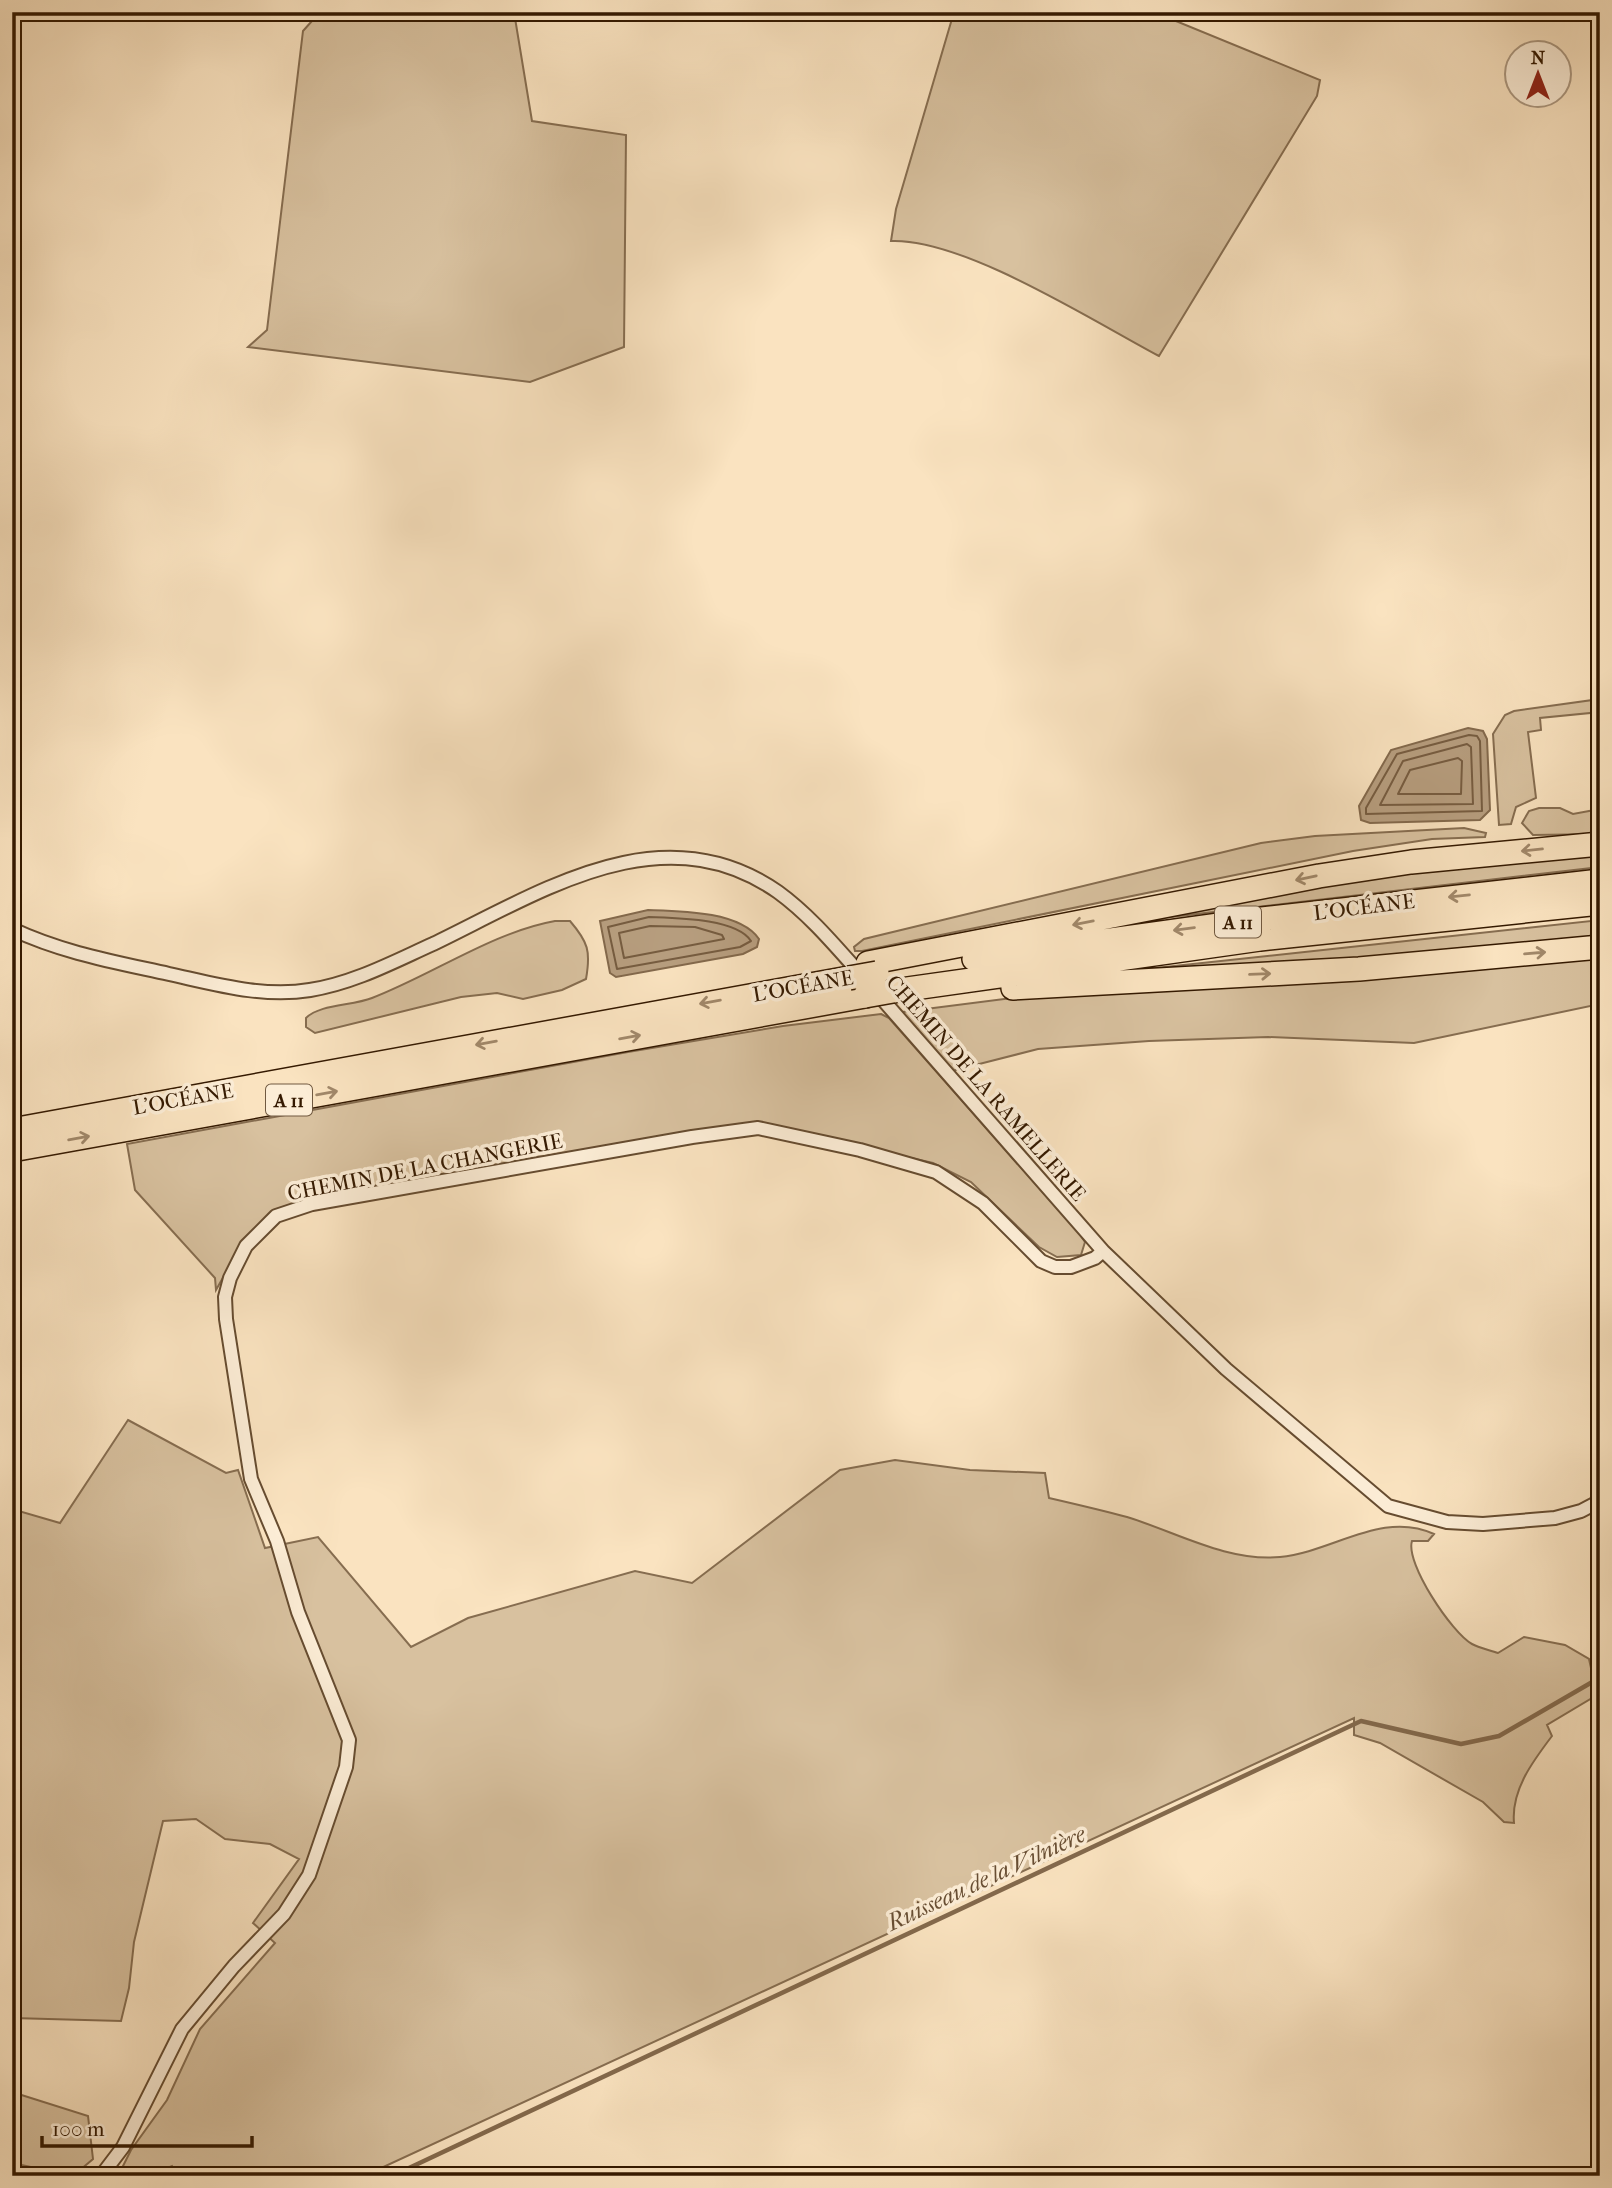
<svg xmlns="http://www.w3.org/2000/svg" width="1612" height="2188" font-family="'IM FELL French Canon',serif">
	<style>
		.green { fill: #d8c19f; stroke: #866d50; stroke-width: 2 }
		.water { fill: #b79e7f; stroke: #83694c; stroke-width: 2 }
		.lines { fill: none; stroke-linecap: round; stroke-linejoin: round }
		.shore { stroke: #765c40; stroke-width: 2 }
		.stream { stroke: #83694c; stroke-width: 4.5 }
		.street-casing { stroke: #664c30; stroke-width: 16 }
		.highway-casing { stroke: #341900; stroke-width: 26 }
		.street { stroke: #fcedd6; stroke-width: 12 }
		.highway { stroke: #fae3c0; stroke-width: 23 }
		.highway-bridge-casing { stroke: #341900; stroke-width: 26; stroke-linecap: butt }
		.highway-bridge { stroke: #fae3c0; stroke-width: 23 }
		.oneway { stroke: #a1886a }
		.labels { text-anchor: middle; stroke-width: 7; stroke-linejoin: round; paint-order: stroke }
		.shield { fill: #fcedd6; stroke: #705940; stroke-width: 2 }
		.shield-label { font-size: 19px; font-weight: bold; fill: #341900 }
		.street-label { font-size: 21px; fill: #341900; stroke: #fcedd6 }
		.water-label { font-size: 23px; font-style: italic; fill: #684e33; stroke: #fcedd6 }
	</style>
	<rect width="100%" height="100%" fill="#fae3c0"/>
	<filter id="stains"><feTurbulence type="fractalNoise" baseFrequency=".00286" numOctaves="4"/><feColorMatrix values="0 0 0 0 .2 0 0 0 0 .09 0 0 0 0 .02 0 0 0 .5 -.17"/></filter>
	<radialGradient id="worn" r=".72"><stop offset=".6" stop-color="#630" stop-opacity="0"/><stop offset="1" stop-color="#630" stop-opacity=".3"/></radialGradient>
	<path class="green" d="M320,12H514L532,121L626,135L624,347L530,382L248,347L267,330L303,31Z
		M954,12H1154L1320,80L1317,96L1159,356C1093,321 963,238 891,241L896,209Z
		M1600,699V712L1540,718L1541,730L1528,732L1536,798L1516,807L1511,824L1499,825L1493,734L1505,715L1514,711Z
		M1539,808H1560L1573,814L1600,809V834L1533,835L1522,823L1529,811Z
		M1464,828L1486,833L1485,837L1432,839L1353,851L862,951H855L854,947L864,939L1261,843L1315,836Z
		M1600,852V867L1136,921L1339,879Z
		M1600,920V939L1323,965L1137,970Z
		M555,921H570C588,942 591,951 586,979L562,990L523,999L497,993L461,997L315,1033L306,1027V1018C320,1004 352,1006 372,998C432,975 493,932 555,921Z
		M1600,955V1004L1414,1043L1268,1037L1149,1041L1038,1049L952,1071L902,1012L1044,994Z
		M881,1014L889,1018L1079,1233L1085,1242L1081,1255L1057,1257L1039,1247L971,1182L933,1163L762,1124L267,1217L246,1237L216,1290L215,1278L135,1190L127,1144L628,1052L783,1026Z
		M128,1420L226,1473L238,1470L265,1548L318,1537L411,1647L468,1618L635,1571L692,1583L840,1470L895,1460L970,1470L1045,1473L1049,1498C1075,1504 1101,1510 1127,1517C1176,1532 1227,1562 1280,1557C1333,1552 1382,1510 1434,1534L1428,1541H1412C1405,1563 1452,1633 1472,1644C1479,1648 1490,1650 1498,1653L1524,1637L1565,1645L1589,1659L1597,1695L1547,1725L1552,1736C1533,1761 1511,1790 1514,1823L1504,1822L1483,1802L1380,1743L1354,1735V1718L364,2176H177L172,2166L148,2176H118L131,2150L167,2100L200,2029L275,1943L253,1923L299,1859L270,1844L225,1839L196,1819L163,1821L134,1942L129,1988L121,2021L12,2018V1509L60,1523Z
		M12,2092L88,2116L93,2159L73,2176L12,2163Z"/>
	<path class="water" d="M1468,728L1483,731L1487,739L1490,810L1480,820L1370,823L1361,820L1359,806L1391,750Z
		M648,910C679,911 740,911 759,939L757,947L743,954L616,977L610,973L600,921Z"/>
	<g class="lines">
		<path class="shore" d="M1469,735L1477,736L1480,741L1482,811L1366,814V808L1397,754Z
			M1467,744L1471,747L1473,804L1380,805L1403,761Z
			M1458,758L1462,761L1461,794H1398L1410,770Z
			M649,917C674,918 736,918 751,941L740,947L617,969L608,927Z
			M650,926L695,927L722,935L724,939L624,958L619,933Z"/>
		<path class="stream" d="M392,2176L1361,1721L1461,1744L1499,1736L1594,1681L1600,1685"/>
		<defs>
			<path id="street" d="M12,929C63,953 115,962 169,974C215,984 263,998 310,990C354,983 393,962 433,944C541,892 662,811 778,892C811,916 837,948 864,978
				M876,992L1103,1251L1226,1369L1388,1506L1447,1522L1483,1524L1555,1518L1581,1511L1600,1501
				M101,2176L123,2147L182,2029L234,1966L284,1914L309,1875L346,1767L349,1740L298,1612L277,1541L251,1479L226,1319L225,1297L230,1278L246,1246L276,1216L312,1204L692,1137L758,1128L860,1150L936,1172L983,1203L1041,1261L1055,1267H1071L1095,1258L1103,1251"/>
			<path id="highway" d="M974,959L1262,919L1600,881
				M868,963L1319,876L1411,862L1600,844
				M1013,988L1359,969L1600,947
				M893,991L1260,939L1600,903
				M12,1130L849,978
				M12,1150L865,996"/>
		</defs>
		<use href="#street" class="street-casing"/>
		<use href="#highway" class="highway-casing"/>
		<use href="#street" class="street"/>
		<use href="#highway" class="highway"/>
		<defs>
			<path id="highway-bridge" d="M849,978L877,973
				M865,996L893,991"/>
		</defs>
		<use href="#highway-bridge" class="highway-bridge-casing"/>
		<use href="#highway-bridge" class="highway-bridge"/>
	</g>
	<defs><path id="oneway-shaft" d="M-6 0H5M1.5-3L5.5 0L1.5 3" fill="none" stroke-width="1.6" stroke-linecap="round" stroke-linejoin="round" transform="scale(1.75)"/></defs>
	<g class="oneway">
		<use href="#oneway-shaft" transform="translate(1532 850) rotate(174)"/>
		<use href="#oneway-shaft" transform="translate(1306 878) rotate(168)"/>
		<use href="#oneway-shaft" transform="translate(1459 896) rotate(174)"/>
		<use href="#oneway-shaft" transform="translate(1083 923) rotate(169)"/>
		<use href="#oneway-shaft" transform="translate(1184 929) rotate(173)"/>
		<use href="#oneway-shaft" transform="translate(1535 953) rotate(-5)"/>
		<use href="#oneway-shaft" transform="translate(1260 974) rotate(-2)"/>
		<use href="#oneway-shaft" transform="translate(710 1002) rotate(170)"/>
		<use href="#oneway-shaft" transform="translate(630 1037) rotate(-10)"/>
		<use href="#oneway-shaft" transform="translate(486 1043) rotate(170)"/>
		<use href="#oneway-shaft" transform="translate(327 1093) rotate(-10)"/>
		<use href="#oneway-shaft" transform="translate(79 1138) rotate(-10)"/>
	</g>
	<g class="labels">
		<g class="shield">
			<rect x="1215" y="906.5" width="46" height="31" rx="5"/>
			<rect x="266" y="1084.5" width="46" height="31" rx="5"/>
		</g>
		<g class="shield-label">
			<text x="1238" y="929">A 11</text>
			<text x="289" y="1107">A 11</text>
		</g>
		<g class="street-label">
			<text transform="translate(1364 907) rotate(-7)" y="7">L’OCÉANE</text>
			<text transform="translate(803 986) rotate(-10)" y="7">L’OCÉANE</text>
			<text transform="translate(986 1088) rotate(49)" y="7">CHEMIN DE LA RAMELLERIE</text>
			<text transform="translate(183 1099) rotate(-10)" y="7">L’OCÉANE</text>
			<text transform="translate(425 1167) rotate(-11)" y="7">CHEMIN DE LA CHANGERIE</text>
		</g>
		<g class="water-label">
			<text transform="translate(986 1878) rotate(-25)" y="8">Ruisseau de la Vilnière</text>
		</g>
	</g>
	<rect width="1612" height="2188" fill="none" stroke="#fae3c0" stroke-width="42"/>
	<rect x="14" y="14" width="1584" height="2160" fill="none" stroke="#341900" stroke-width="3.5"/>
	<rect x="21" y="21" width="1570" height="2146" fill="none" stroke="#341900" stroke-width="2"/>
	<g transform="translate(1538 74)"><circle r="33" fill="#fcedd6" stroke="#ac9880" stroke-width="2"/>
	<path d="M0-5L12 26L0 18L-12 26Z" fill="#8f2418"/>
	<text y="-10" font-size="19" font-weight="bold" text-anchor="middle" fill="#341900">N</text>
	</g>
	<path d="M42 2136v10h210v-10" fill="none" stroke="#341900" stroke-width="3.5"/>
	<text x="52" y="2136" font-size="21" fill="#341900" stroke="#fcedd6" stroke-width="5" paint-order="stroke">100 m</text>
	<rect width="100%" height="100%" filter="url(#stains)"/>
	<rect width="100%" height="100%" fill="url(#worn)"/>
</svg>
